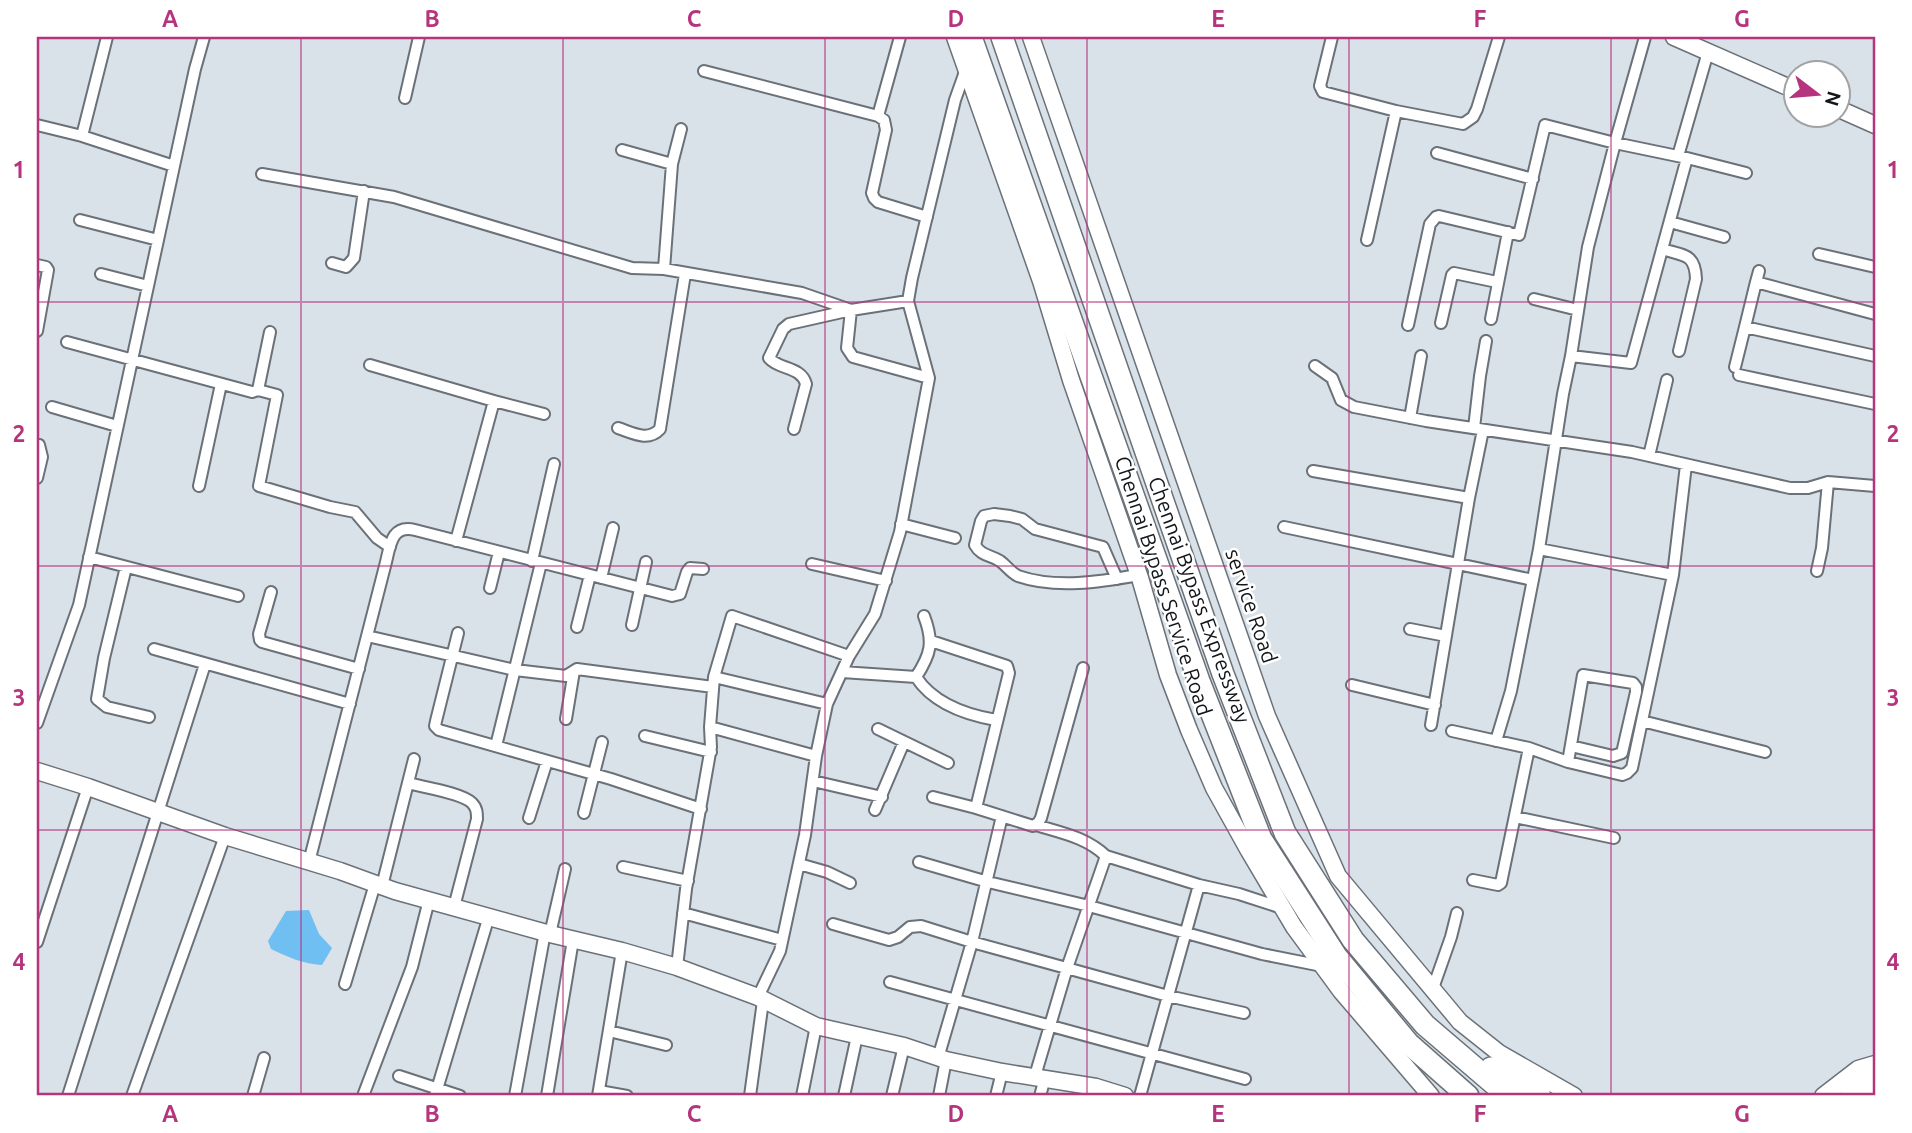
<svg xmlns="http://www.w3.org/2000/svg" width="1912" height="1133" font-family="Ubuntu,sans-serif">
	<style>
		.water { fill: #6fbff3 }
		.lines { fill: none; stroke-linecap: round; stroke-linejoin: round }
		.street-casing { stroke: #6a7178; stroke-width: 14 }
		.secondary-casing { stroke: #6a7178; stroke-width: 19 }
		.highway-casing { stroke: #6a7178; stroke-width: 24 }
		.street { stroke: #fff; stroke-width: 10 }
		.secondary { stroke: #fff; stroke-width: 16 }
		.highway { stroke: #fff; stroke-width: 21 }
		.grid { fill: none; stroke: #b6347e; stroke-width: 2; stroke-opacity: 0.55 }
		.labels { text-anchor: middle; stroke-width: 5; stroke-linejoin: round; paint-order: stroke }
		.street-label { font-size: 21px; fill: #131619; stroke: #fff }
		.neatline { fill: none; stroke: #b6347e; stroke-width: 2.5 }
		.grid-label { font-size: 23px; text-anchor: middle; font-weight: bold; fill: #b6347e }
	</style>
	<rect width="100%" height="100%" fill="#d9e1e9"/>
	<path class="water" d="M309,910L319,934L332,948L322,965C303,964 288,957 271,949L268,941L286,911Z"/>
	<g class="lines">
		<defs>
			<path id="street" d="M1332,37L1320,86L1323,92L1396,111L1463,124L1473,117L1477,109L1499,37
				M704,71L878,116L884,120L886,130L872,193L874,198L878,202L927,217
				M405,98L419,37
				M878,116L900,37
				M37,125L82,136
				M681,129L672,164L664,269L802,293L851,310L847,348L853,357L929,378
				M622,150L672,164
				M1437,153L1533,179
				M1678,156L1708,52
				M1687,158L1746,173
				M174,166L195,69L204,37
				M262,174L394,197L632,268L664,269
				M80,220L158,240
				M1670,222L1724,237
				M1367,240L1396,111
				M1662,249C1684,256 1695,253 1696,279L1679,351
				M1819,254L1875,267
				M332,263L346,267L354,258L364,191
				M37,265L46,267L48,270L37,331
				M1759,271L1756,282L1875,314
				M101,274L148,286
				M1756,282L1745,327L1875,356
				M1534,299L1578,310
				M1491,319L1508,232
				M1441,323L1452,275L1454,273L1497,282
				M1408,325L1430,224L1436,217L1439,216L1519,235L1545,125L1615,143L1687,158L1631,363L1571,356
				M67,342L252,392L258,390L270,332
				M370,365L494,401L456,541
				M1315,366L1332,378L1341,400L1354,407L1426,421L1632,452L1790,488H1808L1828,482L1875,486
				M1735,367L1745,327
				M1739,375L1875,404
				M258,390L277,395L259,486L330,507L355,512L377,538L390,547
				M494,401L544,414
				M52,407L117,426
				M1410,418L1421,356
				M618,428C633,433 648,442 660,429L685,274
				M1474,428L1480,376L1486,341
				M794,429L806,384C801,366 779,370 769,358L783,329L789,324L851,310L908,301
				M37,445H39L42,457L37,478
				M1649,456L1667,380
				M1313,471L1469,498
				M199,486L221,384
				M901,524L955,538
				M1284,527L1533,580
				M1539,549L1673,575
				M89,557L238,596
				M532,561L554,464
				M812,564L886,581
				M126,567L104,658L97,699L107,707L149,717
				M1817,571L1822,548L1828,482
				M601,578L613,528
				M1117,579L1103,547L1035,529L1022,519L1010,516L994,514L984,516L981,521L975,545C981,556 991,555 1000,561C1007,566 1010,572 1018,576C1056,589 1100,582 1138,575
				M490,588L499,552
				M271,592L259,634L260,640L262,642L359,669
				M632,625L646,562
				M577,627L590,575
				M1410,629L1446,636
				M458,633L436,721L435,726L439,730L611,779L701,809
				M367,636L515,670L566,676L577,669L713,687
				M931,641L1007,666L1009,673L976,808L1033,826L1038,823L1041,818L1083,668
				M154,649L350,704
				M842,672L916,677C933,703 967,715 996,720
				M714,677L827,704
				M916,677C931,654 934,642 924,616
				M1352,685L1435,705
				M566,719L574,671
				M1642,721L1765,752
				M37,723L79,605L174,166L82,136L107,37
				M1431,725L1469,498L1483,430
				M710,727L816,756
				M878,729L948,763
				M1452,731L1529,748L1568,762L1622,775L1627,773L1632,768L1673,575L1686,465
				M645,736L711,752
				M1496,741L1511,691L1539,549L1563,394L1571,356L1588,247L1615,143L1645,37
				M496,746L541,563
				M1568,762L1583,675L1633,683L1636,687V692L1622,753L1613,756L1571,746
				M813,781L882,797
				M408,783C422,787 463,793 472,803C477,808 477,813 477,819L454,907
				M933,797L976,808
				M875,810L904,742
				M584,813L602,742
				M1515,817L1614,838
				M529,818L547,761
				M1036,825C1062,833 1086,837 1106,856L1199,885L1239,894L1282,908
				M309,862L385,566C390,548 390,524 415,530L672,596L680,594L687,572L690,568L703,569
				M919,862L988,882L1089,906L1262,954L1322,966
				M799,864L827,872L850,883
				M623,867L688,881
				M1473,880L1498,885L1501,883L1529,748
				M382,886L414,759
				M683,913L782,940
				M833,924L889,940L898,937L910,927L921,926L972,942L1168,996L1244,1013
				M550,934L565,869
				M37,942L88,787
				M677,967L686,889L711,747L710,727L714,677L732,616L849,656
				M890,982L1245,1079
				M345,984L375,884
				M1432,991L1451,937L1457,913
				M758,997L780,951L805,835L816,756L827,704L849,656L875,614L900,532L929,378L908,301L912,278L955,100L966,69
				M609,1031L666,1045
				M938,1058L972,942L1002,816
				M399,1076L460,1096
				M1035,1076L1067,968L1106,856
				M599,1091L627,1096
				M68,1096L205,664
				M132,1096L225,836
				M253,1096L264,1058
				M363,1096L412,967L429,900
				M435,1096L489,916
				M515,1096L545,932
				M547,1096L573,940
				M598,1096L622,951
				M750,1096L763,1001
				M802,1096L816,1026
				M844,1096L857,1036
				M892,1096L904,1046
				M939,1096L946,1060
				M996,1096L1002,1072
				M1040,1096L1045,1078
				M1140,1096L1199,885"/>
			<path id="secondary" d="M955,37L1041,281L1071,380L1140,578L1168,675L1189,730L1214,788L1249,851L1294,927L1341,991L1431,1096
				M1031,37L1267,716L1338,876L1460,1022L1499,1053L1574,1096
				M1674,37L1797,91
				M1839,109L1875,125
				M37,771L88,787L225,836L340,871L395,891L550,934L622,951L677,967L758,997L816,1026L904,1046L946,1060L1002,1072L1096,1087L1125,1096
				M1823,1096L1858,1069L1875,1064"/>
			<path id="highway" d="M971,37L1199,681L1261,839L1336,956L1408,1043L1468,1096
				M1002,37L1223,674L1285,833L1353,940L1425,1025L1508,1096
				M1491,1068L1540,1096
				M1850,1096L1864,1085L1875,1082"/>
		</defs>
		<use href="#street" class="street-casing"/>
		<use href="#secondary" class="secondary-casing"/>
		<use href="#highway" class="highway-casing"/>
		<use href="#street" class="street"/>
		<use href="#secondary" class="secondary"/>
		<use href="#highway" class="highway"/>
	</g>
	<path class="grid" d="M301,37V1096M563,37V1096M825,37V1096M1087,37V1096M1349,37V1096M1611,37V1096M37,302H1875M37,566H1875M37,830H1875"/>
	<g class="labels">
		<g class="street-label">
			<text transform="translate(1163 586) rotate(72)" y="7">Chennai Bypass Service Road</text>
			<text transform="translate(1199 600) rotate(70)" y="7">Chennai Bypass Expressway</text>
			<text transform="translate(1251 606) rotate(71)" y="7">service Road</text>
		</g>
	</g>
	<rect width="1912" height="1133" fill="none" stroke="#ffffff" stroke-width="77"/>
	<g transform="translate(1817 94) rotate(106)"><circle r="33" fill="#ffffff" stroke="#a1a2a3" stroke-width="2"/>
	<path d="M0-5L12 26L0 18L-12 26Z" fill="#b6347e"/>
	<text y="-10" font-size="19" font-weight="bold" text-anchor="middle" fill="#131619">N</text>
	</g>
	<rect x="38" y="38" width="1836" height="1056" class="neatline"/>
	<g class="grid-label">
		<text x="170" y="27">A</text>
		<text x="432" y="27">B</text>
		<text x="694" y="27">C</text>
		<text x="956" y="27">D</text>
		<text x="1218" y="27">E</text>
		<text x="1480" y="27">F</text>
		<text x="1742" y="27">G</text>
		<text x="19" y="178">1</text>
		<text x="1893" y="178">1</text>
		<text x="19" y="442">2</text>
		<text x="1893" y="442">2</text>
		<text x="19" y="706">3</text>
		<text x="1893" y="706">3</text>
		<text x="19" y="970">4</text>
		<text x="1893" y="970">4</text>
		<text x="170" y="1122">A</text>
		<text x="432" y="1122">B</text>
		<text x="694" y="1122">C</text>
		<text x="956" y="1122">D</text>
		<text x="1218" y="1122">E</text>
		<text x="1480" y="1122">F</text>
		<text x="1742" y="1122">G</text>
	</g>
</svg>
